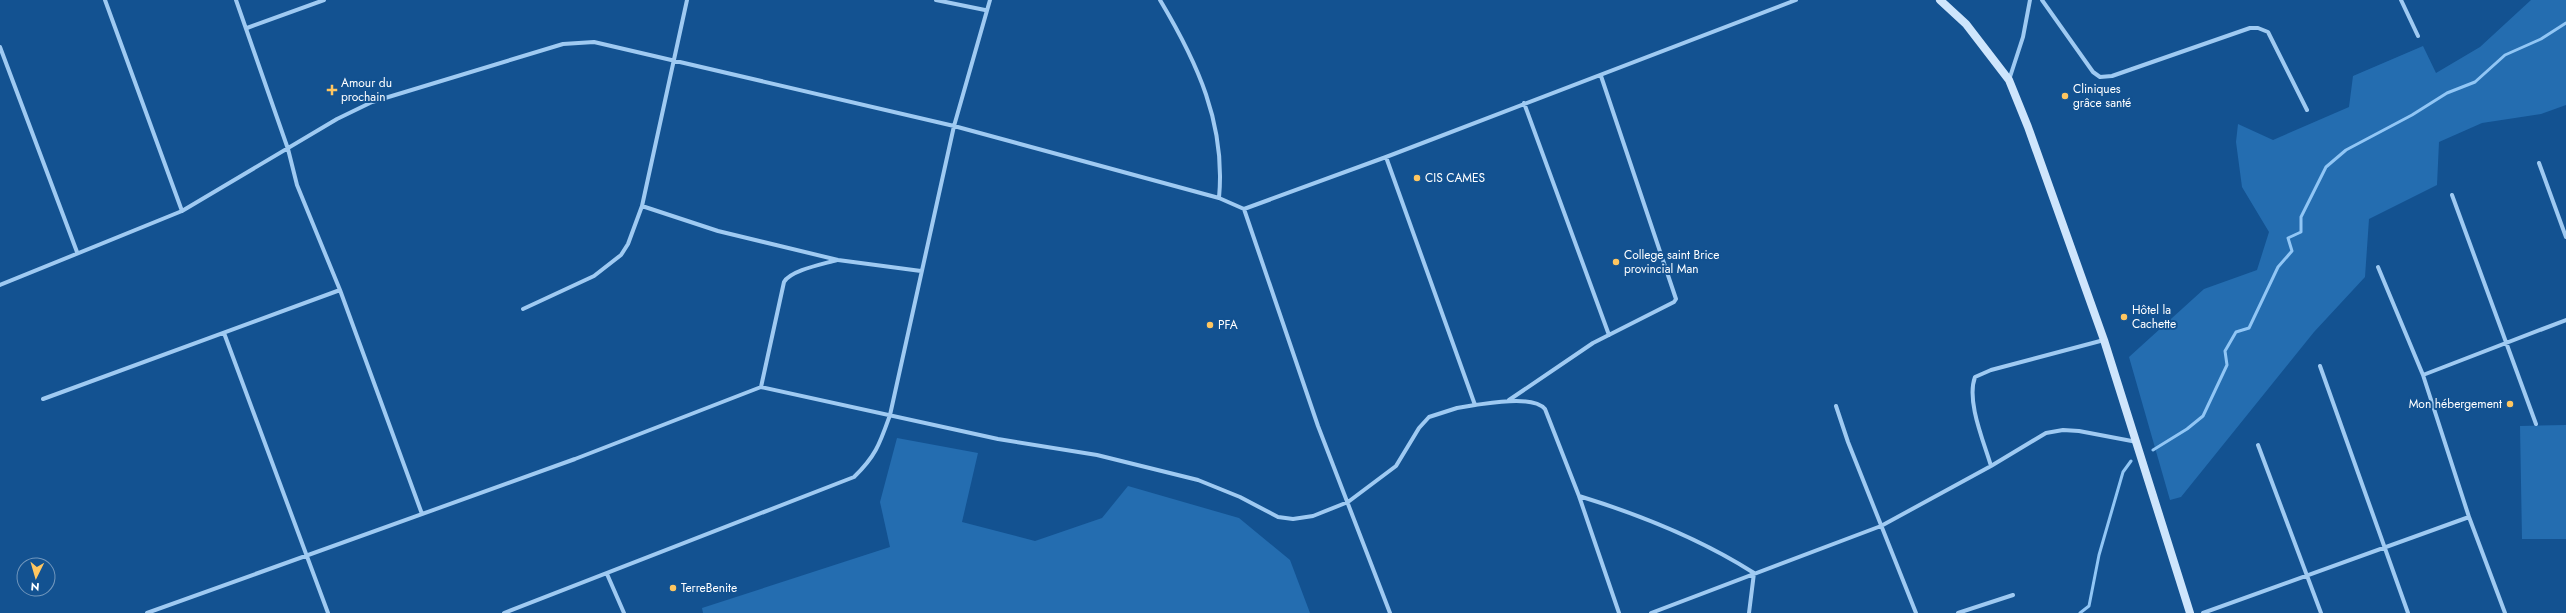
<svg xmlns="http://www.w3.org/2000/svg" width="2566" height="613" font-family="Jost,sans-serif">
	<style>
		.green { fill: #246db0 }
		.lines { fill: none; stroke-linecap: round; stroke-linejoin: round }
		.stream { stroke: #91c6f5; stroke-width: 3 }
		.minor { stroke: #9fcaf2; stroke-width: 4 }
		.secondary { stroke: #cee5fc; stroke-width: 8 }
		.poi-dot { fill: #ffc660; stroke: #135291; stroke-width: 1.5 }
		.labels { text-anchor: middle; stroke-width: 4; stroke-linejoin: round; paint-order: stroke }
		.poi-label { font-size: 12px; fill: #fff; stroke: #135291; text-anchor: start }
	</style>
	<rect width="100%" height="100%" fill="#135291"/>
	<path class="green" d="M2531,0H2566V105L2541,114L2482,123L2439,142L2437,185L2369,219L2365,277L2314,332L2181,497L2170,500L2129,357L2204,289L2257,270L2269,232L2242,187L2236,142L2238,124L2273,140L2349,107L2353,76L2423,46L2436,73L2480,47Z
		M2566,425V539H2522L2520,426Z
		M897,438L978,453L962,522L1035,541L1102,518L1128,486L1239,518L1290,560L1310,613H703L702,608L890,547L880,502Z"/>
	<g class="lines">
		<path class="stream" d="M2153,450L2187,429L2203,416L2227,365L2225,351L2236,332L2249,328L2278,267L2292,251L2288,238L2301,232V217L2326,167L2346,150L2412,115L2447,93L2475,82L2505,55L2541,39L2566,23
			M2080,613L2089,606L2099,555L2123,472L2131,461"/>
		<path class="minor" d="M105,0L182,211
			M236,0L288,149L297,185L340,290L422,514
			M936,0L985,10
			M1160,0C1197,62 1226,124 1219,198
			M2042,0L2093,72L2100,77L2112,76L2250,28H2258L2268,32L2307,110
			M2401,0L2418,36
			M247,28L324,0
			M0,47L77,252
			M2009,80L2023,37L2030,0
			M1524,103L1609,335
			M1386,157L1475,405C1491,403 1533,395 1545,409L1579,496L1619,613
			M2539,163L2566,237
			M2452,195L2536,424
			M642,206L718,231L838,260L921,271
			M1244,209L1318,426L1390,613
			M2378,267L2423,375L2469,517L2505,613
			M0,285L182,211L337,119L372,102L563,44L594,42L954,126L1219,198L1244,209L1386,157L1796,0
			M523,309L594,276L621,255L628,244L642,206L687,0
			M224,333L328,613
			M2320,366L2408,613
			M2423,375L2566,320
			M761,387L784,282C791,270 824,264 837,260
			M43,399L340,290
			M1509,400L1593,343L1674,302L1676,299L1601,76
			M1836,406L1848,442L1916,613
			M2258,445L2321,613
			M1991,466C1984,442 1966,401 1975,377L1991,370L2104,340
			M1579,496C1641,515 1699,538 1754,573L1749,613
			M607,574L624,613
			M147,613L575,459L761,387L998,439L1097,455L1198,480L1240,497L1278,517L1293,519L1313,516L1348,502L1396,466L1419,428L1429,417L1457,408L1475,405
			M504,613L854,477C876,456 880,443 890,415L954,126L990,0
			M1651,613L1881,526L1991,466L2046,433L2063,430L2079,431L2137,442
			M1958,613L2013,595
			M2203,613L2469,517"/>
		<path class="secondary" d="M1940,0L1966,24L2009,80L2028,127L2104,340L2190,613"/>
	</g>
	<g class="poi-dot">
		<path d="M330 84h4v4h4v4h-4v4h-4v-4h-4v-4h4z"/>
		<circle cx="2065" cy="96" r="4"/>
		<circle cx="1417" cy="178" r="4"/>
		<circle cx="1616" cy="262" r="4"/>
		<circle cx="2124" cy="317" r="4"/>
		<circle cx="1210" cy="325" r="4"/>
		<circle cx="2510" cy="404" r="4"/>
		<circle cx="673" cy="588" r="4"/>
	</g>
	<g class="labels">
		<g class="poi-label">
			<text x="341" y="87">Amour du<tspan x="341" dy="14">prochain</tspan></text>
			<text x="2073" y="93">Cliniques<tspan x="2073" dy="14">grâce santé</tspan></text>
			<text x="1425" y="182">CIS CAMES</text>
			<text x="1624" y="259">College saint Brice<tspan x="1624" dy="14">provincial Man</tspan></text>
			<text x="2132" y="314">Hôtel la<tspan x="2132" dy="14">Cachette</tspan></text>
			<text x="1218" y="329">PFA</text>
			<text x="2502" y="408" text-anchor="end">Mon hébergement</text>
			<text x="681" y="592">TerreBenite</text>
		</g>
	</g>
	<g transform="translate(36 577) rotate(185)"><circle r="19" fill="#135291" stroke="#7197bd"/>
	<path d="M0-3L7 15L0 10L-7 15Z" fill="#ffc660"/>
	<text y="-6" font-size="11" font-weight="bold" text-anchor="middle" fill="#ffffff">N</text>
	</g>
</svg>
